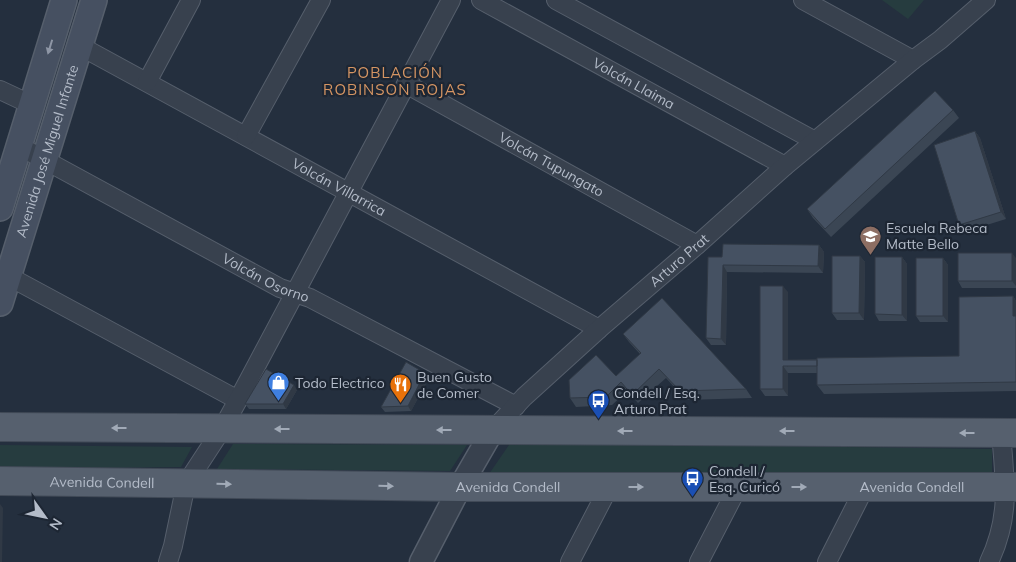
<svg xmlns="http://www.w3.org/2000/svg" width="1016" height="562" font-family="Mulish,sans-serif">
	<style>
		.green { fill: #263c3f }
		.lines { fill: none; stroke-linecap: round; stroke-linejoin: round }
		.minor-casing { stroke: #565f6c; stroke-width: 20 }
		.tertiary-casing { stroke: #565f6c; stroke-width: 25 }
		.secondary-casing { stroke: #565f6c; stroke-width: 28 }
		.primary-casing { stroke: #414a57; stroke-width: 30 }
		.minor { stroke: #38414e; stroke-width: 18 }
		.tertiary { stroke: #38414e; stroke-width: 22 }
		.secondary { stroke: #465061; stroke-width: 25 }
		.primary { stroke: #56606e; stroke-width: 28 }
		.wall { fill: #3b4654 }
		.shaded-wall { fill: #303945 }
		.building { fill: #455162; stroke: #303945 }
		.oneway { fill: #8e96a5 }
		.oneway2 { fill: #a1aab7 }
		.labels { text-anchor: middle; stroke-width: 4.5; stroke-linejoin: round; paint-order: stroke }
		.street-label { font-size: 14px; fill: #b4bcc9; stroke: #1d2633 }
		.poi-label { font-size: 14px; fill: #b4bcc9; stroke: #1d2633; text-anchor: start }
		.neighbourhood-label { font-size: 15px; letter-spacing: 1px; fill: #d59563; stroke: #1d2633 }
	</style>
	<rect width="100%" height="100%" fill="#242f3e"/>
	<path class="green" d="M882,0H924L908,19Z
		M511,442L992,449V475L489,474Z
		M233,444L467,445L450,471L217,469Z
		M0,445L192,447L181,467L0,469Z"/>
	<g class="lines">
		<defs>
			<g id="minor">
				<path id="s1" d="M481,0L785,166"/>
				<path d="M556,0L815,141"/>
				<path d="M803,0L913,60"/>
				<path id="s2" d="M80,46L599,329"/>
				<path d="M147,82L191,0"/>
				<path id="s3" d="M406,84L697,245"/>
				<path d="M0,90L32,105"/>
				<path d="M246,136L321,0"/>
				<path id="s4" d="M19,146L280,288L310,298L516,406"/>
				<path d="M8,276L238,400"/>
				<path id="s5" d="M493,430L524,397L599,329L697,245L785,166L913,60L940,40L986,0"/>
				<path d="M168,562L173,546L186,484L222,429L238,400L451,0"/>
				<path d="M570,562L609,487"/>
				<path d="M699,562L738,487"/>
				<path d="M827,562L865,487"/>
				<path d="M989,562C1011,516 1005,481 1001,433"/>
			</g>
			<path id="tertiary" d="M421,562L460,487L493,430"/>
			<g id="secondary">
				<path d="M0,208L64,0"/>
				<path id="s6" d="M0,303L94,0"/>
			</g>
			<g id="primary">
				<path d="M0,427L1016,433"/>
				<path id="s7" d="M0,481L460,487H1016"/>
			</g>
		</defs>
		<use href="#minor" class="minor-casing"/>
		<use href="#tertiary" class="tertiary-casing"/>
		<use href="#secondary" class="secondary-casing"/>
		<use href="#primary" class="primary-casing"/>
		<use href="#minor" class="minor"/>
		<use href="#tertiary" class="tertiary"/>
		<use href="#secondary" class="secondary"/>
		<use href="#primary" class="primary"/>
	</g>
	<path class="wall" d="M953,110L959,118L831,237L813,218L807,209Z
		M975,131L980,138L1006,219L964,232L959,225Z
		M819,245L824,252L823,273L727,272L726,345H711L706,338L722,257Z
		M860,256L865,262L864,320H837L832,313Z
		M902,257L907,264V321H879L875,314Z
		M943,258L948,265V322H920L916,316Z
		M1016,258V288H962L958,281Z
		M788,292V360L959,356L1013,296L1016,301V391L824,394L817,385V373H788V396H765L760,389Z
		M623,334L746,389L752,398L686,400L666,378L638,403L627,391L612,405L576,407L570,398L616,376L640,354L629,342Z
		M425,373L429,378L411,411L385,412L381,407Z
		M297,390L286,409H249L245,404Z"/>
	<path class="shaded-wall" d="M975,131L980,138L1006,219L1001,212Z
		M819,245L824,252L823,273L818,266Z
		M1012,253L1016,258V286L1012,281Z
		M860,256L865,262L864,320L859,313Z
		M902,257L907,264V321L902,315Z
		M943,258L948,265V322L943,316Z
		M723,265L727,272L726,345L721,339Z
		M783,286L788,292V367L783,360Z
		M1013,296L1016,301V320L1013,316Z
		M783,366L788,373V396L783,389Z
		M425,373L429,378L411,411L408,406Z
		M294,385L297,390L286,409L283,404Z
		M0,504L3,508L2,562H0Z"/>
	<path class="building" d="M935,91L953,110L825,229L807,209Z
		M975,131L1001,212L959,225L934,145Z
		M723,244L819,245L818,266L723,265L721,339L706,338L708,257H722Z
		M958,253H1012V281H958Z
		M832,256H860L859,313H832Z
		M875,257H902V315L875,314Z
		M916,258H943V316H916Z
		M760,286H783V360H817V366H783V389H760Z
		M1013,296V316H1016V382L817,385V358L959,356V297Z
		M662,298L746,389L680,391L659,369L632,395L621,382L606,397L570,398L569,380L596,355L616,376L641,353L623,334Z
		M406,362L425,373L408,406L381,407Z
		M266,369L294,385L283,404H245Z"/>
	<defs><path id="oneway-solid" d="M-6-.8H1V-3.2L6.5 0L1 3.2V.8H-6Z" transform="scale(1.25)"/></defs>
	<use class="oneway" href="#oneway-solid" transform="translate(50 47) rotate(107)"/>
	<g class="oneway2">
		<use href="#oneway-solid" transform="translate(119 428) rotate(-180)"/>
		<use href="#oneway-solid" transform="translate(282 429) rotate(-180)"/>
		<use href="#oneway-solid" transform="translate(444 430) rotate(-180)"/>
		<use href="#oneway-solid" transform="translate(625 431) rotate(-180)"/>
		<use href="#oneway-solid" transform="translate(787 431) rotate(-180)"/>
		<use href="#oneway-solid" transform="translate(967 433) rotate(-180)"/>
		<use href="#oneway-solid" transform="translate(224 484) rotate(1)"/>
		<use href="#oneway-solid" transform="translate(386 486) rotate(1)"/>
		<use href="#oneway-solid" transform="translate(636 487)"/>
		<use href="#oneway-solid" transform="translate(799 487)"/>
	</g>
	<defs>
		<symbol id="school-pin" viewBox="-11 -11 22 30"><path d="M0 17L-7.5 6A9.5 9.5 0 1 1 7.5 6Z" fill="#8d6e63" stroke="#1d2633"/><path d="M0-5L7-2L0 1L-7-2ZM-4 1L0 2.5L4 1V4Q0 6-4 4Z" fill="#fff"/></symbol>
		<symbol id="shop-pin" viewBox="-11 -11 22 30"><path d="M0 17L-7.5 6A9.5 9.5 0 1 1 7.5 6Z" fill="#3f7fe0" stroke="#1d2633"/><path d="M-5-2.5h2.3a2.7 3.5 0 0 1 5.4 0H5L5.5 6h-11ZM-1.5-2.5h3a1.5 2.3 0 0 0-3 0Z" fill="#fff"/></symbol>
		<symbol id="restaurant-pin" viewBox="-11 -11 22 30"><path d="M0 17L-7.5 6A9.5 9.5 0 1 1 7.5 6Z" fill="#e8710a" stroke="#1d2633"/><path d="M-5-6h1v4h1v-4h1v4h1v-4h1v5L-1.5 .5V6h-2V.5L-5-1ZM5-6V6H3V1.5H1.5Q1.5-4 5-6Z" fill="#fff"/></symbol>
		<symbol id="bus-pin" viewBox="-11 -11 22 30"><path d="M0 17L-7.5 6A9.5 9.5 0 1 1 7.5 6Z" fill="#1a4fb4" stroke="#1d2633"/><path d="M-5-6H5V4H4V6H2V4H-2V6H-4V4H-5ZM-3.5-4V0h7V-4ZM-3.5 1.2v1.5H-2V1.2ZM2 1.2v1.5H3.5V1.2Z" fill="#fff"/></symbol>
	</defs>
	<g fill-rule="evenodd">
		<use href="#school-pin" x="858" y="224" width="25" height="34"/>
		<use href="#shop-pin" x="266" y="370" width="25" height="34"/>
		<use href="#restaurant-pin" x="388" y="372" width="25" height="34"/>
		<use href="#bus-pin" x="586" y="388" width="25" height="34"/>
		<use href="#bus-pin" x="680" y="466" width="25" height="34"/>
	</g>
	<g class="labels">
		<g class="street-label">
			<text dy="5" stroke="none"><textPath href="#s1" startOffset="174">Volcán Llaima</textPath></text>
			<text dy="5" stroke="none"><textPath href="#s6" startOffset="159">Avenida José Miguel Infante</textPath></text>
			<text dy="5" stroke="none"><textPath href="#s3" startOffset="166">Volcán Tupungato</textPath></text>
			<text dy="5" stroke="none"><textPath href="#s2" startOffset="295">Volcán Villarrica</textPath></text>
			<text dy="5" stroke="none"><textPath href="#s5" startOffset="252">Arturo Prat</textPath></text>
			<text dy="5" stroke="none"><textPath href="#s4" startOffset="280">Volcán Osorno</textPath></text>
			<text dy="5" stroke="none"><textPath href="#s7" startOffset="102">Avenida Condell</textPath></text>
			<text dy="5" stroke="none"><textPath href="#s7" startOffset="508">Avenida Condell</textPath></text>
			<text dy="5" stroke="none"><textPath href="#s7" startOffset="912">Avenida Condell</textPath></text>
		</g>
		<g class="poi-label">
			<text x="886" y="233">Escuela Rebeca<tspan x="886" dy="16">Matte Bello</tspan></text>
			<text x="417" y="382">Buen Gusto<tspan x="417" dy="16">de Comer</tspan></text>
			<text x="295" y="388">Todo Electrico</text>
			<text x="614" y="398">Condell / Esq.<tspan x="614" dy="16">Arturo Prat</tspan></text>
			<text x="709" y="476">Condell /<tspan x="709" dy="16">Esq. Curicó</tspan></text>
		</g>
		<g class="neighbourhood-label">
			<text x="395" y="78">POBLACIÓN<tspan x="395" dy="17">ROBINSON ROJAS</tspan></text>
		</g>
	</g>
	<g transform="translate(45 517) rotate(123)" stroke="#1d2633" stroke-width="4" paint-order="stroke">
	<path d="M0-4L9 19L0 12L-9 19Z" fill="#b4bcc9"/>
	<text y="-8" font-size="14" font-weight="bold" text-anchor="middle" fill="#b4bcc9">N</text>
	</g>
</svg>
